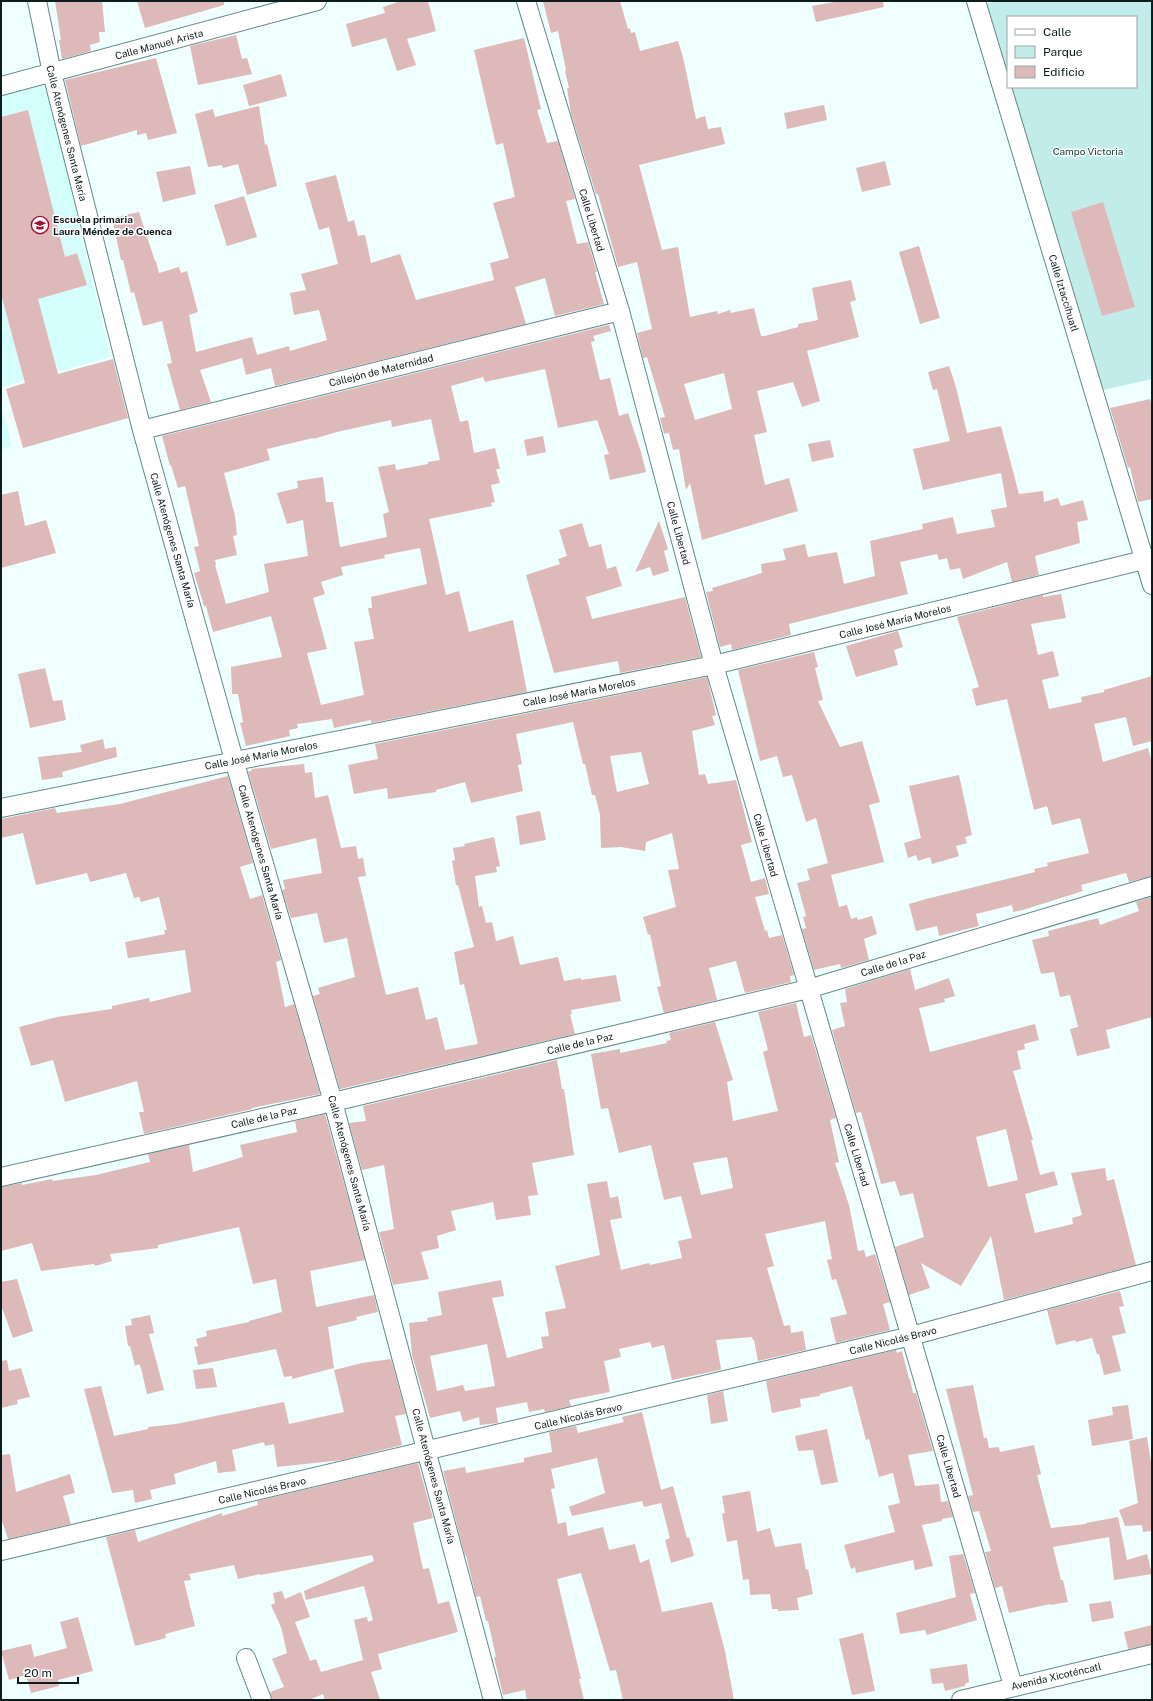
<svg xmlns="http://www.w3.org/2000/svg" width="1153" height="1701" font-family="'Public Sans',sans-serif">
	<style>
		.built { fill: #d4fefc }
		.green { fill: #c2ecea; fill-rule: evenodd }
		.building { fill: #deb9b9; fill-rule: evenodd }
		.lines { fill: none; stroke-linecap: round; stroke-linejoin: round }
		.minor-casing { stroke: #628988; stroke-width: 20 }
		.minor { stroke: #fff; stroke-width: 18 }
		.labels { text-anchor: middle; stroke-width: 3; stroke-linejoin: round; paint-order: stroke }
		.street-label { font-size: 10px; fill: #0d1c1c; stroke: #fff }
		.park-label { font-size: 10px; fill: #0a3d3c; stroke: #fff }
		.poi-label { font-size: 10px; font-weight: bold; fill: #0d1c1c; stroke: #fff; text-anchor: start }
	</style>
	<rect width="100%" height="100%" fill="#eefffe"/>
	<path class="built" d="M46,81L110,357L1,387V93Z
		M1,403L12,446L1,450Z"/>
	<path class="green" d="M998,1H1152V379L1094,392L977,6ZM1008,17H1136V87H1008Z"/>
	<path class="building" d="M55,1H102L105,32H99L100,42L90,45L91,51L62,59L59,40H61Z
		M137,1H224V5L145,28Z
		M401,1H428L436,31L407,39L416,65L397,71L386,38L352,47L346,24L385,13L383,7Z
		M543,1H620L628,29L630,28L631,33L635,32L640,51L678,41L683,57L696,119L705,116L708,129L721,127L725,144L639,165L662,250L678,247L690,317L717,311L718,314L730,310L731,313L754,308L761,336H765L798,327V324L818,320L812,288L851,280L856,300L850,302L859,337L807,351L820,401L802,407L793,382L757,391L767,432L754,435L765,485L789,478L798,511L702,540L690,483L686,490L679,449L673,450L669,433L664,434L660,418L665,417L647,357L643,358L637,333L652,329L637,262L618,267L598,194H596L571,114L567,88H569L565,71L566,70L558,31L551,33ZM724,373L732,409L695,420L684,384Z
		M840,1H883L884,7L816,22L812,6Z
		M236,35L242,59L247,58L252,74L198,85L190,46Z
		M524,38L541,109L537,110L547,143L558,141L575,199L566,201L577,244L588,242L597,272H595L604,304L555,316L545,278L515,287L526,324L275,386L271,368L246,375L242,358L200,370L211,402L180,410L167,364L172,363L162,321L143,326L134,292L131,293L123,260H121L112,218L139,212L155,261H156L159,273L179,267L181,273L187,271L198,312L189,315L196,352L252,337L257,355L289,346L290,351L327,340L319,310L294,315L290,293L306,290L301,274L338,264L329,227L319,230L305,183L336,175L348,222L354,220L358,236L365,235L371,263L400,254L416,300L494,280L490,263L509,258L493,203L515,197L503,143L496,145L474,50Z
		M156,58L177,133L148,140L146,133L137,135V130L81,146L65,80Z
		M281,74L287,96L249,106L243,85Z
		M824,105L827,120L787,129L784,113Z
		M259,106L265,145L267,144L277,186L247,195L238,164L223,168L222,165L208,167L195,114L213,109L215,117Z
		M28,110L65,257L77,253L87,285L38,299L58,374L113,359L128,418L23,448L6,389L25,383L1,294V117Z
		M885,161L891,185L862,192L856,168Z
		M190,166L196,194L163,202L156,172Z
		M244,196L257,237L227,246L214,205Z
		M1103,202L1135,307L1102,316L1071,212Z
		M919,246L940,318L920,324L899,252Z
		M609,325L611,331L593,336L595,341L591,342L600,380L610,378L619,416L628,413L641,452L646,472L610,480L604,455L609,454L597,420L558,428L545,369L485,382L483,377L451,386L460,422L468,420L474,453L495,448L500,469H496L500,483L491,485L495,502L491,503L492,506L429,519L446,595L459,591L469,632L513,620L527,692L371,723V720L334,728L332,719L297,724L298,728L289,730L290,736L246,746L240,723L243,722L238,694H232L231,667L282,657L271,616L213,632L206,606H204L194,573L200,571L194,547L199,546L185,486L178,488L171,465L170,466L162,436ZM431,419L440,460L428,462V464L396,470L395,464L378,467L389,512L383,514L387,537L340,547L333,502H326L323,477L297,481L298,488L277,493L287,524L303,520L308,556L264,564L269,592L226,604L215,565H216L215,560L237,555L233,536L237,535L235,516L224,473L270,460L267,449L313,438V439L337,432L391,420L392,427ZM420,548L427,584L371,597L372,608H368L374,639L354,642L364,695L321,705L307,653L327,649L313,598L325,594L321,582L343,575L341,567L385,558L384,555Z
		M949,366L956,387L967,433L1001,426L1019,494L1043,491L1044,502L1058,498L1061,506L1083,500L1088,520L1077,522L1080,543L1035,556L1039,575L1012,582L1007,562L963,579L960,568L950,570L947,558L939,560L937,554L900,562L908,594L789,624L791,635L732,650L731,644L720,647L706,592L713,591L712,588L762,573L761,564L786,560L783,549L805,544L808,557L837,552L844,584L875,576L870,541L923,529L922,524L953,517L957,534L995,527L991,510L1007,507L1001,473L923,490L913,449L950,441L937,389L933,390L928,372Z
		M1150,399L1152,408V499L1138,502L1130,467L1128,468L1110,408Z
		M543,436L546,452L527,456L524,440Z
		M830,440L834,457L812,462L808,444Z
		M18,491L25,526L46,520L56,553L1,568V495Z
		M659,521L668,549L664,551L669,571L653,576L650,567L635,572Z
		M582,523L589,547L601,544L607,569L616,566L622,586L586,597L592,619L685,597L701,657L620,673L618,661L554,673L526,575L560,564L558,559L567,556L559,530Z
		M1061,594L1066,618L1031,624L1038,655L1053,651L1059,676L1042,680L1049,709L1082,702L1081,697L1104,692V690L1152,676V741L1133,746L1126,717L1094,724L1103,762L1148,748L1152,763V876L1129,882L1126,873L1081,885L1083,891L1023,910L1013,912L1012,905L976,914L979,926L939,936L937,926L916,931L909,904L926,899L1035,872L1034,869L1048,866L1047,863L1089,853L1080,818L1052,825L1047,806L1034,810L1007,699L976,706L972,689L979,687L957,617L1043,595V597Z
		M898,631L903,647L894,650L898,665L856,677L846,646Z
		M814,652L818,667L815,668L823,700L818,701L840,747L862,741L880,802L869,805L884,862L831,875L839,907L847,905L851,919L857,917L858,920L872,916L877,934L864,939L869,960L841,968L840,964L814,970L802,929L806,928L803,917L806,916L797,883L810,880L807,869L828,863L816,818L806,822L792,775L783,777L777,756L760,761L738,670Z
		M45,668L53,701L62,700L66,720L30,728L18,674Z
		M707,677L716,715L712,716L715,725L692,731L699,775L705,774L708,784L736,780L752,842L741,845L751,882L765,878L769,894L755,897L765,931L767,930L769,938L782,935L794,975L790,976L791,982L745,993L736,961L709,968L717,1000L664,1013L657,987L661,986L650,934L648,935L643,917L676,907L668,870L679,869L672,833L646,842L645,851L621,847L601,848L600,815L595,795H592L585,764H583L573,722L516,734L522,764L518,765L523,791L471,803L465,782L436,790V792L388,799L387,788L354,794L348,765L378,759L375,744ZM641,752L649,784L617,792L610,756Z
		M103,739L105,749L116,747L117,757L62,772L63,777L42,780L38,757L82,752L80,745Z
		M304,764L305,773L312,772L315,798L328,795L341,848L356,846L358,859L363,858L366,876L358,877L386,995L418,987L426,1020L437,1017L445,1050L478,1044L464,984L460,985L454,952L474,947L458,885H456L452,861L455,860L453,848L465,846L464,844L494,837L500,866L496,867L497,872L475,876L479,907L482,906L486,923L492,922L496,941L513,936L520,965L558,957L564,981L581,978V980L616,975L621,1001L571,1010L572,1014H570L575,1034L340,1089L313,996L320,994L318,988L355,977L347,938L324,943L317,913L291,918L282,890L285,889L283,880L322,873L316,838L271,849L248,771H252L251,769Z
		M959,775L972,835L965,837L967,843L956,846L959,856L932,864L930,857L918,861L916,855L908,858L904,843L921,838L909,786Z
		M228,776L253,863L240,867L250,899L262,895L281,960L276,962L285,1007L294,1004L320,1094L252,1108V1109L144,1134L139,1112H144L137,1081L65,1102L53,1060L31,1066L19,1027L57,1017L112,1009V1006L149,998L150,1002L191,992L185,950L128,958L125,942L165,934L164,930H167L159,897L141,902L139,897L134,898L126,873L90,882L87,873L36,885L23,833L1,838V819L55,808L57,813L120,804Z
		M540,811L546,840L520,845L516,816Z
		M1152,897V1017L1106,1030L1110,1048L1077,1056L1070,1029L1078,1027L1070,995L1060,997L1054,972L1041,974L1032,940L1049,936L1048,931L1098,918L1100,925L1139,911L1136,902Z
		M910,969L915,990L949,978L955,996L944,999L945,1002L919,1008L930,1052L1035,1024L1039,1040L1024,1044L1025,1049L1017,1051L1021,1069L1013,1071L1033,1140H1031L1040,1175L1054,1171L1058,1185L1025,1194L1035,1233L1073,1224L1072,1218L1082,1215L1071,1173L1105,1168L1107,1181L1114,1179L1136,1265L1004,1300L991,1236L961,1286L921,1263L930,1288L909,1295L895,1247L924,1237L913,1193L900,1196L895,1181L881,1184L861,1112L856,1113L832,1030L845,1026L840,1003L847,1002L845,989ZM1006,1129L1018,1180L988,1187L976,1137Z
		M796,1003L804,1037L811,1035L836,1118L830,1120L839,1162L835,1163L849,1205L858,1251L864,1250L866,1257L875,1254L890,1302L883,1304L890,1330L836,1343L830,1318L847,1314L836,1279L832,1280L827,1260L832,1259L825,1221L765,1234L774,1266L767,1268L784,1326L790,1325L791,1333L803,1331L806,1350L758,1361L754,1340H753L752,1337L716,1340L721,1369L720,1370L672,1380L664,1345L652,1348L650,1342L619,1349L621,1357L604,1361L610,1392L569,1400L571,1406L545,1412L544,1409L529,1412L527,1402L496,1408L498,1423L480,1425L479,1417L463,1422L460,1411L430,1418L412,1355L409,1323L428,1321L427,1318L442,1315L438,1292L501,1280L504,1296L492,1298L507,1358L543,1348L541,1337L549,1336L545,1312L566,1308L555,1266L600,1255L587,1184L607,1181L610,1198L618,1196L622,1218L610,1220L621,1270L649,1263L650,1265L682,1258L678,1241L692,1238L681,1196L664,1200L651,1145L619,1153L608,1108L601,1109L591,1054L620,1049V1053L667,1043L666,1041L671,1040L669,1033L715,1022L733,1080L727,1082L733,1121L778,1111L763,1052L768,1050L758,1012ZM727,1157L733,1188L701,1195L693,1163ZM487,1344L495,1386L465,1391L463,1385L437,1391L430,1356Z
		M557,1060L562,1089H564L574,1155L532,1163L538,1195L528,1196L531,1215L496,1220L493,1202L451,1211L456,1230L437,1236L439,1248L421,1252L429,1279L393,1285L379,1232L394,1229L384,1165L362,1170L349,1123L366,1121L363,1106Z
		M325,1114L365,1260L310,1271L316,1307L374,1295L378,1312L356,1317L357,1320L328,1327L334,1368L292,1379V1376L284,1377L276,1349L198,1365L194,1347L198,1346L196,1339L207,1336L206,1331L249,1322V1321L282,1312L276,1279L253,1284L239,1227L158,1245V1248L110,1254L112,1261L95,1266L94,1264L41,1271L32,1243L1,1251V1187L22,1183V1185L52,1179L53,1181L96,1175L150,1162L148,1154L189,1145L193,1172L243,1157L240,1145L297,1132L295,1121Z
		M17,1279L33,1331L13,1338L1,1305V1282Z
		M1120,1291L1124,1306L1119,1307L1126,1333L1112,1336L1121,1371L1104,1375L1099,1354H1097L1092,1338L1076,1342L1075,1340L1056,1345L1047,1310Z
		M150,1315L154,1333L149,1334L164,1390L147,1394L141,1368L139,1364L135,1366L130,1346H128L125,1326L132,1325L131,1319Z
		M896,1350L897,1353L902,1351L909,1379H910L913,1393H916L933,1451L908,1455L915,1486L939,1484L941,1502L948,1501L953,1517L942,1519V1521L922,1525L933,1566L915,1570L913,1560L856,1573L855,1567L851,1569L844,1545L895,1532L888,1506L900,1503L893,1473L879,1477L869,1439L866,1440L852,1386L820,1394V1396L800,1399L801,1407L772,1413L766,1381Z
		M391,1359L406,1414L395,1416L402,1445L342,1460L277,1467L274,1444L265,1446L264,1442L232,1450L236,1471L218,1473L216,1461L174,1474L176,1484L150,1490L152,1499L135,1503L133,1490L112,1493L84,1389L101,1386L114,1436L148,1429V1427L176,1424L284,1402L289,1424L344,1412L334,1370L362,1363Z
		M7,1360L9,1371L21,1368L30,1397L17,1400L18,1404L1,1408V1361Z
		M213,1368L217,1387L196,1389L193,1370Z
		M973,1385L984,1438H987L989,1448L999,1447L1000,1452L1034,1445L1041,1474L1037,1475L1051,1528L1086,1524V1523L1118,1517L1127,1560L1147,1554L1152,1574L1114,1580L1109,1537L1053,1547L1061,1580H1063L1068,1602L1050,1605V1604L1009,1613L1002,1586L995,1588L985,1552L991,1551L979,1511L973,1512L968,1496L973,1495L946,1389Z
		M723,1391L728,1421L711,1424L707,1395Z
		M1128,1405L1133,1439L1092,1446L1088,1420L1113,1415L1112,1407Z
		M642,1412L661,1490L673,1486L687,1538L689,1537L694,1556L671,1563L665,1540L670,1538L661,1503L644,1507L642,1501L572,1516L569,1507L605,1493L597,1458L551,1469L555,1488L551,1489L558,1524L566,1522L568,1536L603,1527L609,1550L635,1544L640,1563L649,1559L662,1612L712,1602L725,1651L734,1700H623L616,1670L610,1671L581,1573L557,1579L581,1679H579L584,1700H527L525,1690L503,1695L494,1657H496L488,1621H486L480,1596L476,1597L466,1555L465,1556L443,1471L465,1467L466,1473L524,1462V1458L552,1452L549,1432L576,1426L578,1433L624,1422L622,1417Z
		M827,1429L838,1482L821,1485L813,1450L798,1451L795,1436Z
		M1147,1437L1152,1469V1531L1143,1532L1142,1525L1125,1526L1119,1510L1138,1503L1129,1441Z
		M10,1454L16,1492L70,1474L75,1493L63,1496L71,1524L8,1539L1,1518V1455Z
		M418,1463L433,1518L413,1523L423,1569L429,1568L438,1604L449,1601L458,1632L378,1654L382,1669L371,1672L380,1700H325L323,1694L309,1700H272L270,1692L284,1687L272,1659L287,1653L281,1627L271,1605L275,1603L273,1593L282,1591L285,1599L301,1592L310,1617L295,1622L310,1661L316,1659L321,1672L363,1660L354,1620L367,1617L368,1622L373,1620L364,1586L306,1600L304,1591L374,1561L372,1555L260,1575V1574L238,1579L234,1565L189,1574L191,1580L184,1581L195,1626L165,1634L166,1638L135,1646L106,1537L135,1530L138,1542L222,1513V1516L258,1505L257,1501Z
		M750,1491L757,1532L770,1528L775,1547L801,1543L806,1570L808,1569L813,1594L797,1598L799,1610L778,1611V1609H772L770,1594L750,1595L749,1579L743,1580L737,1540L727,1542L722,1514L725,1513L722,1496Z
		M963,1554L975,1593L970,1594L977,1620L927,1635L925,1630L900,1634L896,1613L956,1597L949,1556Z
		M1111,1601L1114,1618L1092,1622L1089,1604Z
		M78,1617L93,1671L58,1680L59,1686L31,1693L26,1675L9,1680L1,1651L31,1644L34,1657L67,1648L60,1622Z
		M1152,1625V1644L1128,1649L1124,1632Z
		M863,1633L875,1691L852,1695L839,1639Z
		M967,1664L969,1682L965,1684V1686L945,1691L943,1683L932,1684L930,1669Z"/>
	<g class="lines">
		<defs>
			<path id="minor" d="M37,1L52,73L142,430L234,760L333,1102L493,1700
				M526,1L620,311L714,665L1013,1686
				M976,1L1152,585
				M1,86L317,1
				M142,430L620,311
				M1,808L714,665L1152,558
				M1,1177L333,1102L808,989L1152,886
				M1,1551L911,1336L1152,1271
				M246,1658L262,1700
				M961,1700L1152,1654"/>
		</defs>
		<use href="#minor" class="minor-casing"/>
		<use href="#minor" class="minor"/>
	</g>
	<defs>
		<symbol id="school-ring" viewBox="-11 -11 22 22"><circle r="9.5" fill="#fff" stroke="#a4082f" stroke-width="1.5"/><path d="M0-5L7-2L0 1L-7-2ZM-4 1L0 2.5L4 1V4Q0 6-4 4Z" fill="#a4082f"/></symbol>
	</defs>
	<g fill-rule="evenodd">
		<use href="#school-ring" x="30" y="215" width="20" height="20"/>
	</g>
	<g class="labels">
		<g class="street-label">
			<text transform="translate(159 44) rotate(-15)" y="4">Calle Manuel Arista</text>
			<text transform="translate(67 133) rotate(76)" y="4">Calle Atenógenes Santa María</text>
			<text transform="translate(592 220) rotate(73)" y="4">Calle Libertad</text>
			<text transform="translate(1064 293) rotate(73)" y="4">Calle Iztaccíhuatl</text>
			<text transform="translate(381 370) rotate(-14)" y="4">Callejón de Maternidad</text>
			<text transform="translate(679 533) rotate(75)" y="4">Calle Libertad</text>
			<text transform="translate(173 540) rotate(74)" y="4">Calle Atenógenes Santa María</text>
			<text transform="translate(895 621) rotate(-14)" y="4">Calle José María Morelos</text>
			<text transform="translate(579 692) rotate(-11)" y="4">Calle José María Morelos</text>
			<text transform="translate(261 755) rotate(-11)" y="4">Calle José María Morelos</text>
			<text transform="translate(766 845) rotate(74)" y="4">Calle Libertad</text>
			<text transform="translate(261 852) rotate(74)" y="4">Calle Atenógenes Santa María</text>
			<text transform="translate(893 963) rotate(-17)" y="4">Calle de la Paz</text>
			<text transform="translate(580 1043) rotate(-13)" y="4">Calle de la Paz</text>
			<text transform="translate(264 1117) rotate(-13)" y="4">Calle de la Paz</text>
			<text transform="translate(857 1155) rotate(73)" y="4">Calle Libertad</text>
			<text transform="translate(350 1163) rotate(75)" y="4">Calle Atenógenes Santa María</text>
			<text transform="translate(893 1340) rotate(-14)" y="4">Calle Nicolás Bravo</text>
			<text transform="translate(578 1416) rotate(-13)" y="4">Calle Nicolás Bravo</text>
			<text transform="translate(949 1466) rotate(74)" y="4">Calle Libertad</text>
			<text transform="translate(434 1476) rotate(75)" y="4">Calle Atenógenes Santa María</text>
			<text transform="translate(262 1490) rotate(-13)" y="4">Calle Nicolás Bravo</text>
			<text transform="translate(1056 1676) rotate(-13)" y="4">Avenida Xicoténcatl</text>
		</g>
		<g class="park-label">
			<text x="1088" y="155">Campo Victoria</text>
		</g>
		<g class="poi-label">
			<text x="53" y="223">Escuela primaria<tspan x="53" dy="12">Laura Méndez de Cuenca</tspan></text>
		</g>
	</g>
	<rect width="1153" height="1701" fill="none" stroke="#0d1c1c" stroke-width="4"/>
	<rect x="1007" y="16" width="130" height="72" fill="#ffffff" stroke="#9ea4a4"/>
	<rect x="1015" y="29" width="20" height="6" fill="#ffffff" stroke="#9ea4a4"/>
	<text x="1043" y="36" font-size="12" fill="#0d1c1c">Calle</text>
	<rect x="1015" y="46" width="20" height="12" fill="#c2ecea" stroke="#9ea4a4"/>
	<text x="1043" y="56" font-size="12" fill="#0d1c1c">Parque</text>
	<rect x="1015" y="66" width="20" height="12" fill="#deb9b9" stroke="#9ea4a4"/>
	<text x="1043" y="76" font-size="12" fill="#0d1c1c">Edificio</text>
	<path d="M18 1677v6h60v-6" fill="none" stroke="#0d1c1c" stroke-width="2"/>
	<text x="24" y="1677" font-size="12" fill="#0d1c1c" stroke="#ffffff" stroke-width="3" paint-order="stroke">20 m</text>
</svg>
